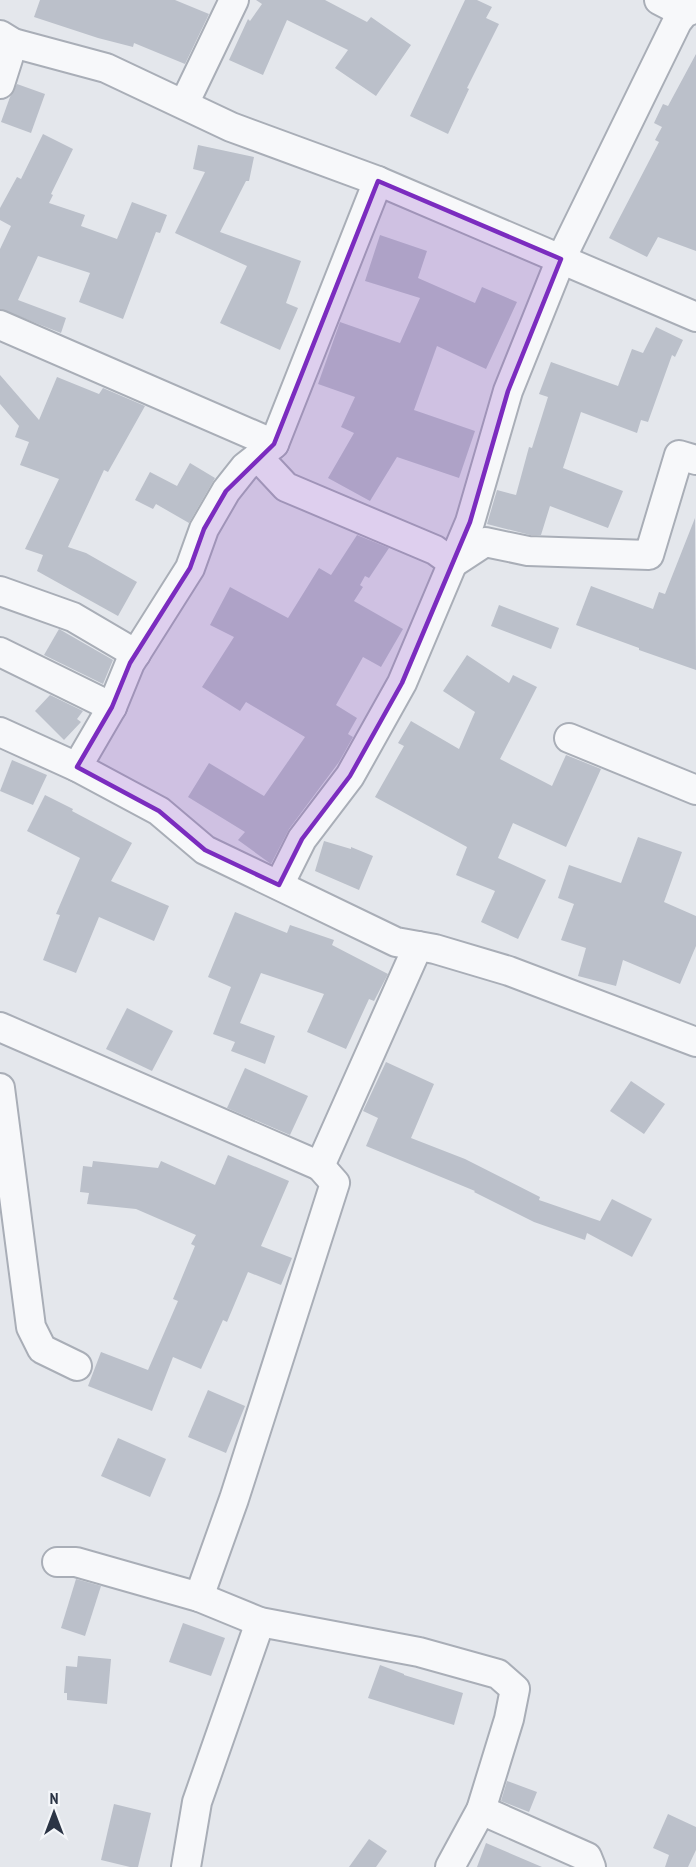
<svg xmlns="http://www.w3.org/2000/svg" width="696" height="1867" font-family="'PT Sans Narrow',sans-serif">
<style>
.building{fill:#bbc0ca}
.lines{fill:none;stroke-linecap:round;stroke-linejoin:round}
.minor-casing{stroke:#a9aeb7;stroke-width:32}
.minor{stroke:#f7f8fa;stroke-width:28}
.marked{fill:#7b2cbf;fill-opacity:0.2;stroke:#7b2cbf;stroke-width:4.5;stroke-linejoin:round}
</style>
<rect width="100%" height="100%" fill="#e4e7ec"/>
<g class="building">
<path d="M 40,0 L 175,0 L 209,14 L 185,64 L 134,43 L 133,47 L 98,38 L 34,17 Z"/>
<path d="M 256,0 L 325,0 L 367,22 L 371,17 L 411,45 L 376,96 L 335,68 L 348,50 L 287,20 L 263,75 L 229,60 L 248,19 L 250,21 L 262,4 Z"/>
<path d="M 465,0 L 477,0 L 492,7 L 486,18 L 499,24 L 467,88 L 469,89 L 448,134 L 410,116 Z"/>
<path d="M 696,54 L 696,251 L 658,237 L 647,257 L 609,238 L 659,142 L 655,140 L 662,127 L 654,123 L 663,104 L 668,106 Z"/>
<path d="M 17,84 L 45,94 L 31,133 L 1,122 L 10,97 Z"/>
<path d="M 43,134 L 73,149 L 51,194 L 53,195 L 49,203 L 85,215 L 81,226 L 117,239 L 132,202 L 167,215 L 160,233 L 156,232 L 123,319 L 79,302 L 90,273 L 38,256 L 18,300 L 66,318 L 61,333 L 0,309 L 0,249 L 11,226 L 0,220 L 0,208 L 17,177 L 21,179 Z"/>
<path d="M 198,145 L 254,157 L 249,181 L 246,181 L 220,232 L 301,261 L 286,303 L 298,308 L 280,350 L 220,323 L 247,266 L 175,233 L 205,172 L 193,169 Z"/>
<path d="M 380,235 L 427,251 L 418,278 L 475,303 L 482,287 L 517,302 L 486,369 L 437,346 L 414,410 L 475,431 L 459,478 L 397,457 L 370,501 L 328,478 L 354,433 L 341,427 L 355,397 L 318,384 L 340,322 L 400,343 L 420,298 L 365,281 Z"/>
<path d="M 656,327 L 683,340 L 675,357 L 672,355 L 648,422 L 641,420 L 637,433 L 581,412 L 563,468 L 623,491 L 608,528 L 550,506 L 541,535 L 530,535 L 487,524 L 497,490 L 516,495 L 529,447 L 532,448 L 548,397 L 539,394 L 551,362 L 618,386 L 632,349 L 643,353 Z"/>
<path d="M 0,375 L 39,420 L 57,377 L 99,394 L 103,388 L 145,406 L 108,472 L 104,470 L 68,547 L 86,553 L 137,582 L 118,616 L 37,571 L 43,555 L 25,549 L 59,479 L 20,465 L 29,442 L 15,437 L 19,426 L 0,404 Z"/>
<path d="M 190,463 L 215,478 L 189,523 L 156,504 L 153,509 L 135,500 L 150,472 L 177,486 Z"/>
<path d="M 695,518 L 696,670 L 639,650 L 639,648 L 576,625 L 591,586 L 653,609 L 659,592 L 665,594 Z"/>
<path d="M 357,535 L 389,548 L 369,578 L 365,576 L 360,585 L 363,587 L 354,601 L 403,629 L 381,667 L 363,657 L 336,705 L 357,718 L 348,734 L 353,737 L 339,762 L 289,829 L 271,864 L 238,840 L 245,832 L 188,797 L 209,763 L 264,796 L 305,737 L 246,702 L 240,711 L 202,687 L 234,637 L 210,625 L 230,587 L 288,618 L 319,568 L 331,575 Z"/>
<path d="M 499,605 L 559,628 L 551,649 L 491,626 Z"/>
<path d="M 59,629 L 113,660 L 103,684 L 44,655 Z"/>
<path d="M 467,655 L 509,683 L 513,675 L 537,687 L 500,759 L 552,786 L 566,755 L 601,769 L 566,847 L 513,823 L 498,858 L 546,880 L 518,939 L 481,922 L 495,891 L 456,875 L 467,847 L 375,797 L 404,746 L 398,743 L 411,721 L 459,749 L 475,712 L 443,691 Z"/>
<path d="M 50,695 L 83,711 L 77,719 L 81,722 L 64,740 L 35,711 Z"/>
<path d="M 12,760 L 47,775 L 33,805 L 0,791 Z"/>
<path d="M 45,795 L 73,809 L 72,811 L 132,843 L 111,881 L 169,906 L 154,941 L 99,917 L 76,973 L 43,960 L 60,915 L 56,914 L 80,858 L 27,831 Z"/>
<path d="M 638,837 L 682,852 L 664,902 L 696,916 L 696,946 L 680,984 L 623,960 L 616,986 L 578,976 L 586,948 L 561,940 L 574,904 L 558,898 L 569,865 L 621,883 Z"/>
<path d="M 324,841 L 351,849 L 351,847 L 373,856 L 359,890 L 315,871 Z"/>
<path d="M 235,912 L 287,933 L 290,925 L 334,940 L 332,945 L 388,974 L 374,1001 L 369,999 L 346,1049 L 307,1032 L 324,994 L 261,973 L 240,1023 L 275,1036 L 265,1064 L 231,1051 L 235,1042 L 213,1034 L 231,987 L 208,977 Z"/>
<path d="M 127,1008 L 173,1031 L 152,1071 L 106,1049 Z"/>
<path d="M 386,1062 L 434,1084 L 411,1138 L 465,1159 L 540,1197 L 539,1200 L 600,1221 L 612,1199 L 652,1219 L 632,1257 L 587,1233 L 585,1240 L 534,1222 L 474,1192 L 475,1191 L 366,1146 L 378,1118 L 363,1111 Z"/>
<path d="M 245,1068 L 308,1096 L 290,1135 L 227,1108 Z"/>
<path d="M 631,1081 L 665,1104 L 644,1134 L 610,1111 Z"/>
<path d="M 228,1155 L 289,1181 L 261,1246 L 292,1258 L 281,1285 L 248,1272 L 227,1322 L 223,1320 L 201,1369 L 173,1357 L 152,1411 L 88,1386 L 101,1352 L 148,1370 L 178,1301 L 173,1299 L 195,1246 L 191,1244 L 196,1235 L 136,1209 L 87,1204 L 89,1193 L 80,1192 L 83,1166 L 92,1167 L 93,1161 L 158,1168 L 161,1161 L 215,1185 Z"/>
<path d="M 208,1390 L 245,1406 L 226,1453 L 188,1437 Z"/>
<path d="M 118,1438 L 166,1459 L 150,1497 L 101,1476 Z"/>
<path d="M 76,1579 L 101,1586 L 85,1636 L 61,1628 Z"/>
<path d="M 183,1623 L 225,1638 L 211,1676 L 169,1662 Z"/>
<path d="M 78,1656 L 111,1659 L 107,1704 L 67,1700 L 67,1693 L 64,1693 L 66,1666 L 77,1667 Z"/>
<path d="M 380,1665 L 404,1674 L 404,1675 L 463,1693 L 454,1725 L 368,1698 Z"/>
<path d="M 507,1781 L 537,1792 L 529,1812 L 501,1801 Z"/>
<path d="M 114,1804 L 151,1813 L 138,1867 L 130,1867 L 101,1860 Z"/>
<path d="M 668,1814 L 696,1827 L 696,1850 L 688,1867 L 665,1867 L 669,1855 L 653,1848 Z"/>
<path d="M 369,1839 L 387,1851 L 376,1867 L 349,1867 Z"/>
<path d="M 486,1843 L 542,1867 L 477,1867 Z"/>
</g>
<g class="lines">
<g class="minor-casing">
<g id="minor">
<path d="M 659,0 L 684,13"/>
<path d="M 0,35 L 13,43 L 106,68 L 231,127 L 378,181 L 696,317"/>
<path d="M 0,84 L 13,43"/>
<path d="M 184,104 L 234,0"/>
<path d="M 0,325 L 274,444"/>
<path d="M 258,457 L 286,487 L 435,550 L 453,563 L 485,542 L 528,551 L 649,555 L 679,455 L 696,460"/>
<path d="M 0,591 L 73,617 L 136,654"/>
<path d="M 0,652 L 112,707"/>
<path d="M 0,732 L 77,767 L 159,811 L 205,850 L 396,942 L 435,949 L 509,971 L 696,1042"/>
<path d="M 569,738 L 696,790"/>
<path d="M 77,767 L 112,707 L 130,663 L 190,568 L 204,529 L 226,491 L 245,467 L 274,444 L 378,181"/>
<path d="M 279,885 L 302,839 L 350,776 L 402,683 L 470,522 L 508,391 L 561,259 L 677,22 L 684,13 L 696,8"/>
<path d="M 0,1027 L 320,1166 L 418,946"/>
<path d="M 0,1088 L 31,1327 L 42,1349 L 77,1366"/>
<path d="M 57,1562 L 76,1562 L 199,1597 L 260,1622 L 419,1652 L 498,1674 L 515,1689 L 509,1719 L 481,1810 L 450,1867"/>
<path d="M 199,1597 L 234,1499 L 335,1183 L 320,1166"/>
<path d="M 481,1810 L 587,1857 L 591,1867"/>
<path d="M 186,1867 L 197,1802 L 260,1622"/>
</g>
</g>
<use href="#minor" class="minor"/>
</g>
<path class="marked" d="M 378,181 L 561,259 L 508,391 L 470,522 L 402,683 L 350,776 L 302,839 L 279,885 L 205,850 L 159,811 L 77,767 L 112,707 L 130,663 L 190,568 L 204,529 L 226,491 L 274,444 Z"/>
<g transform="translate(54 1813)" stroke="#f4f6f9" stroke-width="4.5" paint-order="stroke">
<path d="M0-4.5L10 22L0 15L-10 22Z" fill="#2b3445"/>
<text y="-9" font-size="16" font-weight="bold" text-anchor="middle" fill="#2b3445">N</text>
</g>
</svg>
